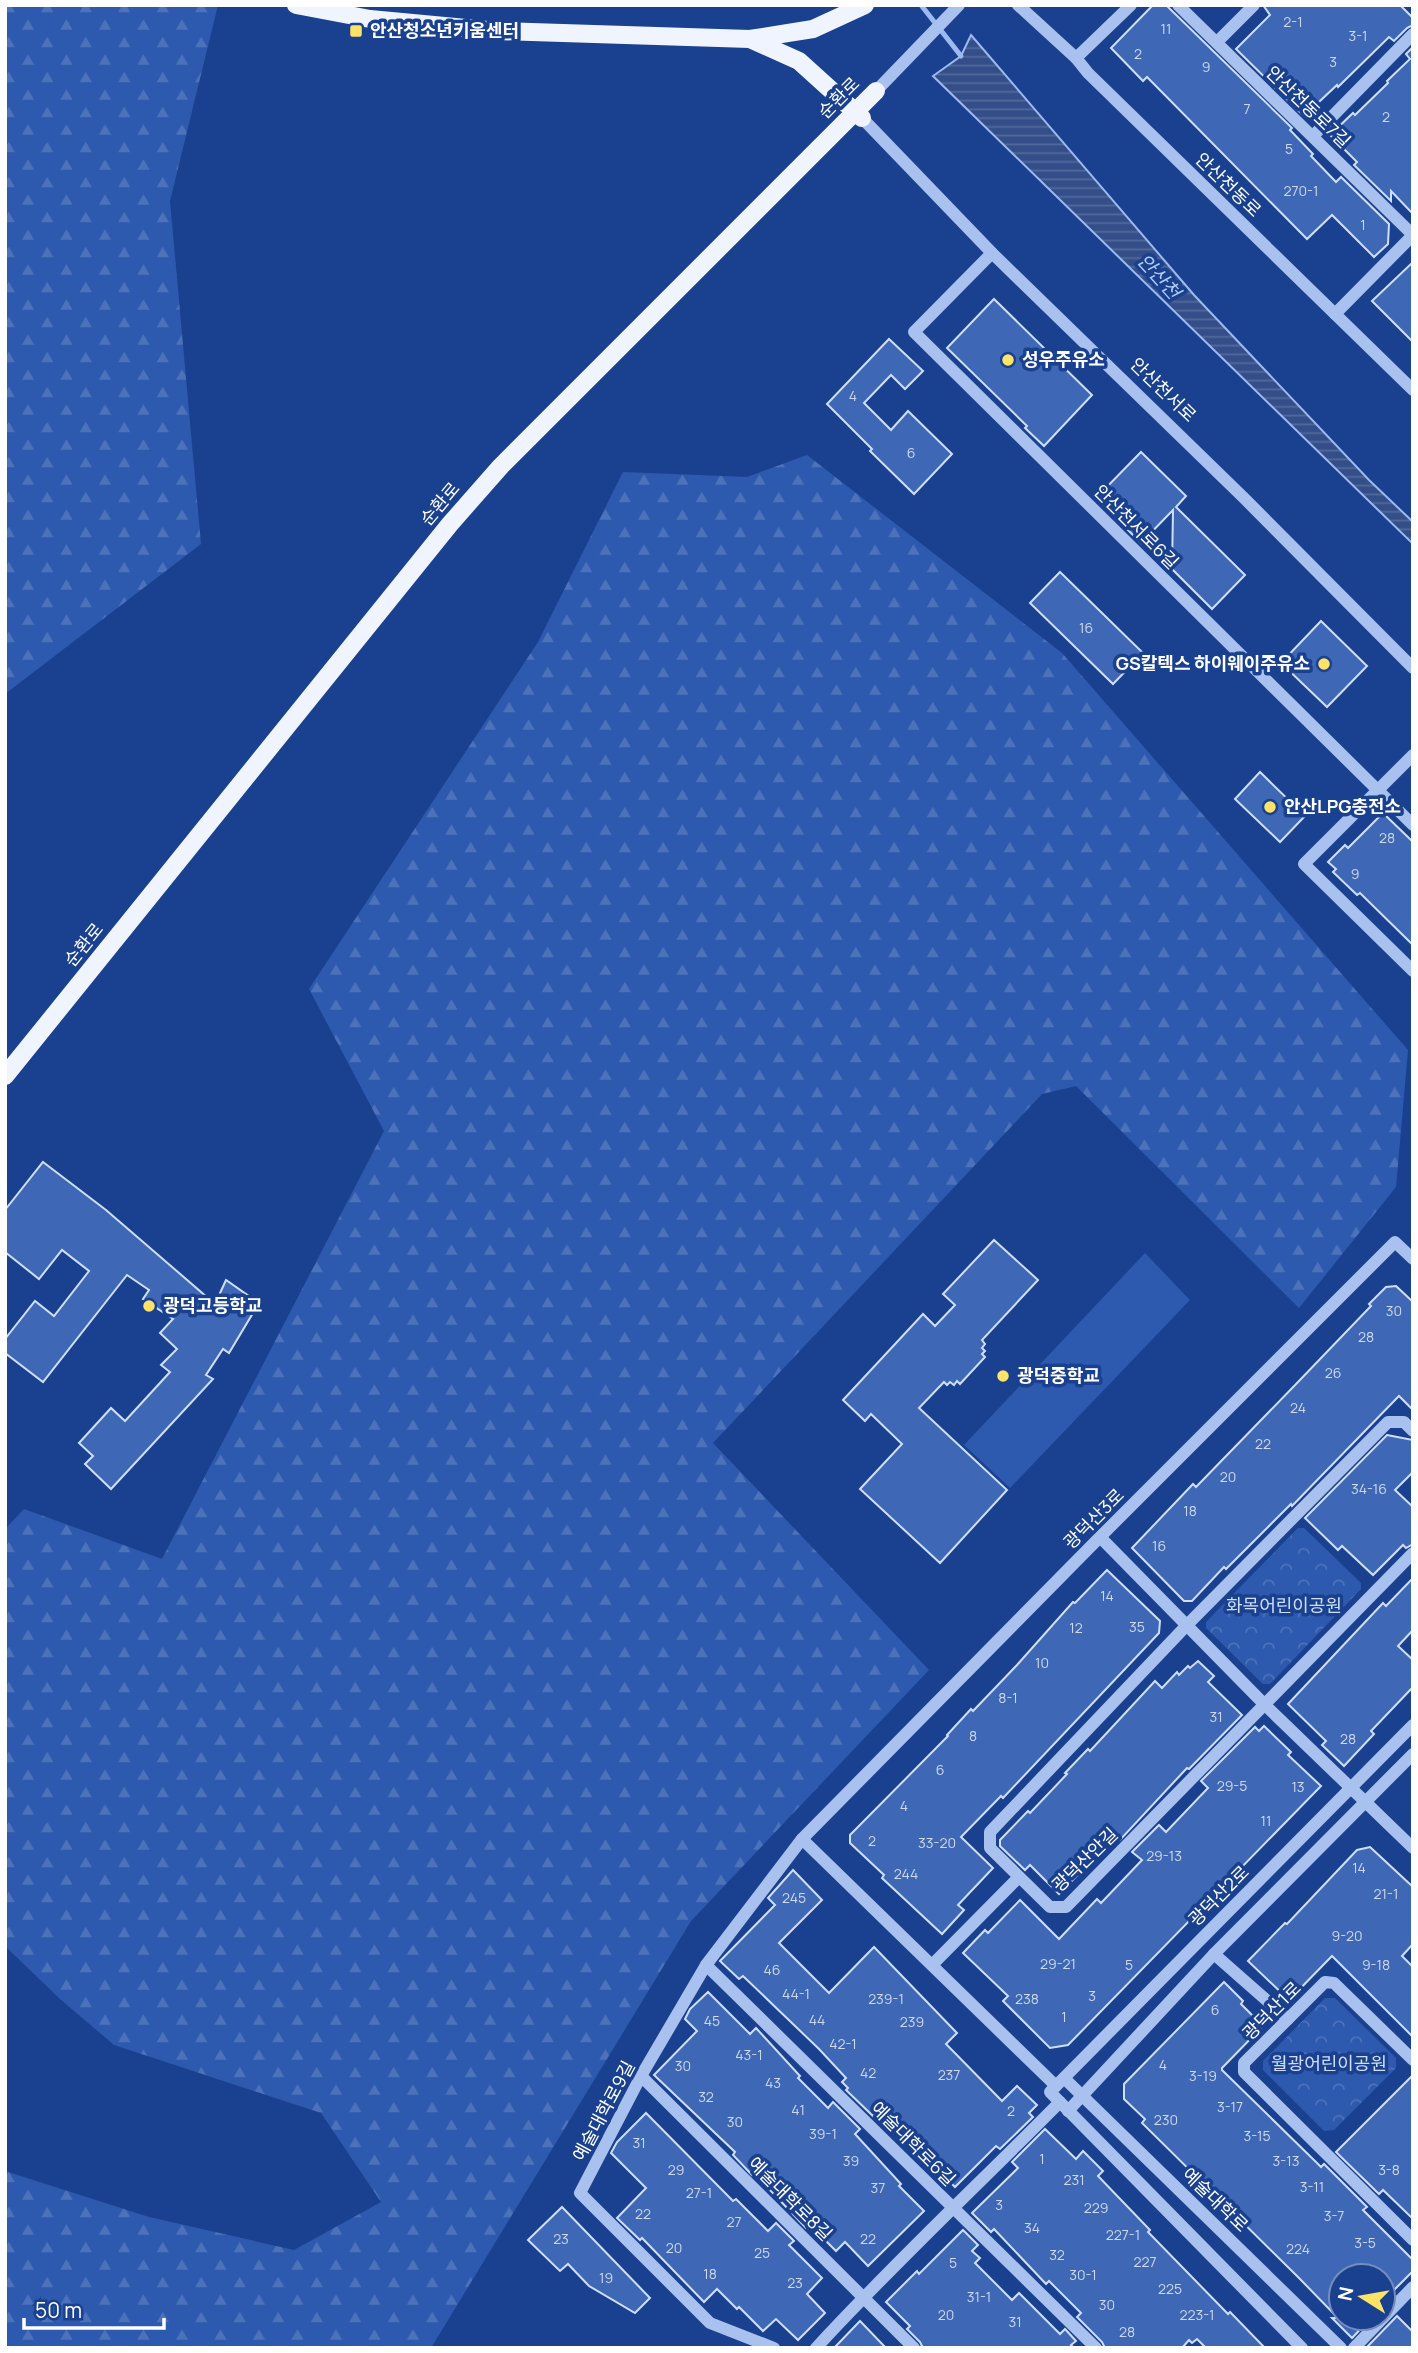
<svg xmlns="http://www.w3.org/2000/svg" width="1418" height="2353" font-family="Manrope,'Noto Sans KR',sans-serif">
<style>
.forest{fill:url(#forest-firs)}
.park{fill:url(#park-crowns)}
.pitch{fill:#2d59ae}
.water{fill:url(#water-rules);stroke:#9cbaf1;stroke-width:2}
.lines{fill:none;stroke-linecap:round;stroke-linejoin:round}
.stream{stroke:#9cbaf1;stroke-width:5}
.building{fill:#3e68b6;stroke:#cfdefa;stroke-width:2}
.minor{stroke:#a9c1ee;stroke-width:12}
.major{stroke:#f0f4ff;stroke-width:18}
.poi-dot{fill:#ffe366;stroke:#1a4190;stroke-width:2.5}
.labels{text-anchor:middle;stroke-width:7;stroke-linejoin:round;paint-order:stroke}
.number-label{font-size:14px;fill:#cfd9ed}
.poi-label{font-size:18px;font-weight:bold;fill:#fff;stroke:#1a4190;text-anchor:start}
.street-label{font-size:18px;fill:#fff;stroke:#1a4190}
.park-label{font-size:18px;fill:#cfdefa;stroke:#1a4190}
.water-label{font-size:19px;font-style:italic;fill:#b5ccf5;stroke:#1a4190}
</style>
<defs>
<pattern id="forest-firs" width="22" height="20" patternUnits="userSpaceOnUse" patternTransform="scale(1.75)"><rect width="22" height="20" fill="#2d59ae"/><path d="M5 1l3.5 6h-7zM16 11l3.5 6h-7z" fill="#4c72ba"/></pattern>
<pattern id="park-crowns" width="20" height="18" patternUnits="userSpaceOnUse" patternTransform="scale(1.75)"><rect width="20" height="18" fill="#2d59ae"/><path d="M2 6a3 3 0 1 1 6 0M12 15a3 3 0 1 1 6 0" fill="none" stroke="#4c72ba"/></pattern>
<pattern id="water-rules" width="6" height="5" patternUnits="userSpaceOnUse" patternTransform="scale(1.75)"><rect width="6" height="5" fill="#334e89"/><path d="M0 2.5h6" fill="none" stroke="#52699b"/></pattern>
</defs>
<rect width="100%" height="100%" fill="#1a4190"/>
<g class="forest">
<path d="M 5,5 L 218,5 L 170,201 L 201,544 L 5,694 Z"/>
<path d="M 807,455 L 1062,653 L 1408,1050 L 1396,1187 L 1299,1308 L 1076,1086 L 1042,1094 L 713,1443 L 929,1670 L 691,1921 L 431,2348 L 5,2348 L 5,2171 L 149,2217 L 294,2250 L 381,2202 L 321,2113 L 114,2045 L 60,1999 L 5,1946 L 5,1529 L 24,1509 L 162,1559 L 384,1131 L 309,989 L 538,642 L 623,472 L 747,477 Z"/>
</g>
<g class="park">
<path d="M 1298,1528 L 1304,1528 L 1361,1583 L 1361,1589 L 1270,1684 L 1263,1684 L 1206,1628 L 1206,1622 Z"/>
<path d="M 1325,1998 L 1335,1998 L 1396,2058 L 1396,2068 L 1334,2130 L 1324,2131 L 1263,2070 L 1263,2061 Z"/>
</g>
<path class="pitch" d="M 1145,1253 L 1190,1300 L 1010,1488 L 964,1445 Z"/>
<path class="water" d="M 971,35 L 1194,295 L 1369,480 L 1413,522 L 1413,544 L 933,76 L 961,56 Z"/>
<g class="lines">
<path class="stream" d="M 921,5 L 961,56"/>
</g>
<g class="building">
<path d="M 1153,5 L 1166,5 L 1292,128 L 1290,130 L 1313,154 L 1311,156 L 1336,182 L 1341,177 L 1389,224 L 1388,244 L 1374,257 L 1332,215 L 1307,239 L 1147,77 L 1143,81 L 1111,48 Z"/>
<path d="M 1263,5 L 1400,5 L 1413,18 L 1413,25 L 1407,28 L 1394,41 L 1389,37 L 1338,87 L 1337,85 L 1304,116 L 1236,49 L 1270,15 Z"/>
<path d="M 1413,47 L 1413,214 L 1391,191 L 1391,201 L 1354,165 L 1357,162 L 1330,135 L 1353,113 L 1355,115 L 1388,83 L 1387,81 L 1410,59 L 1406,54 Z"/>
<path d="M 1413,262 L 1413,342 L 1372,301 Z"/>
<path d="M 994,299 L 1092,395 L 1044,446 L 1025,428 L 1027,426 L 947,348 Z"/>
<path d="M 889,339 L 923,371 L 905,389 L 891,375 L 864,403 L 891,430 L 908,411 L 952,454 L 914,494 L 870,451 L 872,449 L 827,404 Z"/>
<path d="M 1141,452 L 1186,496 L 1176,507 L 1245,575 L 1212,609 L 1172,569 L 1173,510 L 1141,543 L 1096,498 Z"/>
<path d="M 1060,572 L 1143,653 L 1113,684 L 1030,603 Z"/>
<path d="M 1321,621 L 1367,666 L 1327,707 L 1281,663 Z"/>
<path d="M 1260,772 L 1305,816 L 1280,842 L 1235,799 Z"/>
<path d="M 1383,813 L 1413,842 L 1413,945 L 1360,893 L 1357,895 L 1333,872 L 1336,869 L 1328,862 L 1345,845 L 1348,848 Z"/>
<path d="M 43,1162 L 106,1210 L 215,1304 L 226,1280 L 259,1303 L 229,1353 L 223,1349 L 206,1375 L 213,1379 L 111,1489 L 85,1464 L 93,1456 L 79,1443 L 111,1408 L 125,1421 L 170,1372 L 161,1365 L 177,1349 L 160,1333 L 173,1319 L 143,1299 L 149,1290 L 127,1275 L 43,1382 L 5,1353 L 5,1339 L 35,1301 L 54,1316 L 89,1271 L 62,1250 L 39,1279 L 5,1252 L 5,1210 Z"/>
<path d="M 994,1240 L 1038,1280 L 982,1340 L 985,1344 L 982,1348 L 985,1351 L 982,1354 L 985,1357 L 960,1384 L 957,1381 L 954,1385 L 950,1382 L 947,1385 L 944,1382 L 919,1408 L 1007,1490 L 940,1563 L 860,1489 L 902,1444 L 871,1414 L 865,1421 L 843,1400 L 923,1314 L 935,1326 L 955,1305 L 943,1294 Z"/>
<path d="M 1396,1286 L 1413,1302 L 1413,1410 L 1399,1396 L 1397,1398 L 1292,1506 L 1291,1504 L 1226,1569 L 1224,1567 L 1192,1601 L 1184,1601 L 1132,1548 L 1193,1484 L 1196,1487 L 1298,1382 L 1371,1306 L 1369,1304 L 1386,1287 Z"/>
<path d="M 1387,1435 L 1413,1440 L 1413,1472 L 1395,1490 L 1413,1507 L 1413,1544 L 1406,1548 L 1403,1545 L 1373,1575 L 1342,1546 L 1338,1550 L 1305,1518 Z"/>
<path d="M 1107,1570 L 1160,1621 L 1159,1633 L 1003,1798 L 1001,1796 L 961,1837 L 993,1868 L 958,1905 L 964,1910 L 942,1934 L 882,1878 L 884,1875 L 850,1843 L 850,1835 L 948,1736 L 947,1735 L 971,1709 L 973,1711 L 1017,1665 L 1073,1602 L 1075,1603 Z"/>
<path d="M 1413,1578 L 1413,1630 L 1398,1646 L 1413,1660 L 1413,1687 L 1371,1731 L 1374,1734 L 1344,1766 L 1322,1745 L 1326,1741 L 1288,1704 L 1383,1603 L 1386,1606 Z"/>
<path d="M 1198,1661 L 1214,1676 L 1208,1682 L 1242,1715 L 1189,1769 L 1187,1768 L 1120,1840 L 1118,1837 L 1094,1861 L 1092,1860 L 1059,1894 L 1030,1865 L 1025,1870 L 1000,1846 L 1000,1840 L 1028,1811 L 1030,1813 L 1067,1774 L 1065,1773 L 1088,1749 L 1090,1751 L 1155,1681 L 1162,1688 L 1177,1672 L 1179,1675 L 1188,1666 L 1190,1668 Z"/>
<path d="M 1264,1726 L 1291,1752 L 1288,1755 L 1321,1786 L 1068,2045 L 1050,2048 L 1003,2001 L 1008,1996 L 963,1953 L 985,1930 L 988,1933 L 1020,1900 L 1059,1939 L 1097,1899 L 1101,1903 L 1142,1860 L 1132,1852 L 1159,1825 L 1166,1832 L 1208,1788 L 1201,1781 L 1255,1727 L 1259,1731 Z"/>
<path d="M 1370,1847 L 1413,1887 L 1413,1944 L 1402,1956 L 1413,1967 L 1413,2037 L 1332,1956 L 1289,2000 L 1248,1961 L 1285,1923 L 1287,1924 L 1357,1850 Z"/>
<path d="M 793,1870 L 822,1900 L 779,1943 L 829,1993 L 874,1947 L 957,2033 L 946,2044 L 1002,2101 L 1017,2086 L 1037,2105 L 1029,2113 L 1033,2117 L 1000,2149 L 996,2146 L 955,2187 L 939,2171 L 943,2167 L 909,2133 L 906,2136 L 879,2110 L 873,2116 L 846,2090 L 848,2088 L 842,2082 L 846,2078 L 819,2049 L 743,1976 L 739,1979 L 720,1961 L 775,1905 L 768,1898 Z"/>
<path d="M 1224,1982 L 1243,2001 L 1241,2004 L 1263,2026 L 1222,2068 L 1222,2070 L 1317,2163 L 1321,2167 L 1324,2164 L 1367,2207 L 1363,2210 L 1413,2260 L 1413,2271 L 1383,2301 L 1383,2276 L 1341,2276 L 1341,2318 L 1371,2318 L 1352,2338 L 1332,2318 L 1338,2318 L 1298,2277 L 1142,2123 L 1145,2119 L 1124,2099 L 1124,2084 Z"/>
<path d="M 708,1992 L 750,2034 L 756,2028 L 800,2076 L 798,2078 L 828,2108 L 833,2102 L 860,2129 L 855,2134 L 901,2184 L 899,2186 L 924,2211 L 868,2266 L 845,2242 L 836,2251 L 810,2225 L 806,2228 L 754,2173 L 752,2175 L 733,2155 L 735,2152 L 654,2075 L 697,2031 L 685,2019 L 690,2009 Z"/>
<path d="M 1413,2075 L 1413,2219 L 1383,2190 L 1379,2194 L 1336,2152 Z"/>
<path d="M 646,2113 L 733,2201 L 736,2199 L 768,2231 L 776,2223 L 794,2241 L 789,2245 L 822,2278 L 807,2294 L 825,2313 L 798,2340 L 776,2319 L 763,2331 L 739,2307 L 737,2309 L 717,2289 L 704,2302 L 642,2238 L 640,2240 L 617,2218 L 646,2188 L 611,2153 L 617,2142 Z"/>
<path d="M 1045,2129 L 1076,2159 L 1083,2151 L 1103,2171 L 1098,2176 L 1150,2230 L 1148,2232 L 1228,2314 L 1230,2312 L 1265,2348 L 1206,2348 L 1197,2339 L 1192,2343 L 1189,2340 L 1182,2348 L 1105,2348 L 1102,2342 L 1077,2317 L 1081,2313 L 1049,2281 L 1046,2284 L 994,2229 L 991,2232 L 972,2213 L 1018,2168 L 1012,2162 Z"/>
<path d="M 562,2207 L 650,2298 L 635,2313 L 589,2286 L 568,2264 L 560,2271 L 528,2240 Z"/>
<path d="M 963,2230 L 978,2245 L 972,2251 L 980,2258 L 975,2263 L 1012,2300 L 1019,2293 L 1060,2334 L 1065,2329 L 1076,2341 L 1071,2345 L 1074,2348 L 923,2348 L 920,2342 L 907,2329 L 910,2326 L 886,2302 L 917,2271 L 919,2274 Z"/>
<path d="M 1397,2316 L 1413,2332 L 1413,2348 L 1366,2348 Z"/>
<path d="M 860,2321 L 886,2348 L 834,2348 Z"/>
</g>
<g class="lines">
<g class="minor">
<path d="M 1018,5 L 1076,58 L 1088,73 L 1413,390"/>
<path d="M 1178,5 L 1413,235"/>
<path d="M 1217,42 L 1254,5"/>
<path d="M 1076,58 L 1131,5"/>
<path d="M 876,91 L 959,5"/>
<path d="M 863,119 L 992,253 L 1244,498 L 1413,668"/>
<path d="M 1313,136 L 1413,34"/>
<path d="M 992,253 L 914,332 L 1413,825"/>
<path d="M 1335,314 L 1413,235"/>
<path d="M 1413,755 L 1304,864 L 1413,971"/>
<path d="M 1413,1431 L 1404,1422 L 1388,1422 L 1187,1625 L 990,1832 L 990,1848 L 1050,1907 L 1066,1907 L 1413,1553"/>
<path d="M 1100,1537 L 1264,1704 L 1413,1848"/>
<path d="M 802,1839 L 1056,2086"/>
<path d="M 1214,1954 L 1288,2019"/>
<path d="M 706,1965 L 1096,2348"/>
<path d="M 932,1965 L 1019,1877"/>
<path d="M 1413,2060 L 1334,1983 L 1325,1982 L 1244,2063 L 1244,2072 L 1413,2240"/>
<path d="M 641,2076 L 914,2348"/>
<path d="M 1064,2078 L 1341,2348"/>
<path d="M 1068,2111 L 1214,1954 L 1413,1754"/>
<path d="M 1383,2318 L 1413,2287"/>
<path d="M 774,2348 L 710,2323 L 580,2193 L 641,2076 L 706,1965 L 802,1839 L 1100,1537 L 1395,1242 L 1413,1259"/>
<path d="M 816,2348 C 894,2263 979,2184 1060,2102"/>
<path d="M 1302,2348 L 1050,2092 L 1413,1725"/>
<path d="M 1354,2348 L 1383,2318"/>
</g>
<g class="major">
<path d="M 296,5 L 370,19 L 498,31 L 750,39 L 799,61 L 862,118"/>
<path d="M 750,39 L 813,29 L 865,5"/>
<path d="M 5,1076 L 450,524 L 501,466 L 876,91"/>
</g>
</g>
<g class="poi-dot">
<rect x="349" y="24" width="14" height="14" rx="3.5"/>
<circle cx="1008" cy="360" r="7"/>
<circle cx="1324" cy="664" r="7"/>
<circle cx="1270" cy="807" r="7"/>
<circle cx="149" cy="1306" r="7"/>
<circle cx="1003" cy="1376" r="7"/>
</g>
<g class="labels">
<g class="number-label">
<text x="1293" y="27">2-1</text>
<text x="1166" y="34">11</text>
<text x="1358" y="41">3-1</text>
<text x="1138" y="59">2</text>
<text x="1333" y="67">3</text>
<text x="1206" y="72">9</text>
<text x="1247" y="114">7</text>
<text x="1386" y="122">2</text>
<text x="1289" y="154">5</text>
<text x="1301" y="196">270-1</text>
<text x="1363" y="230">1</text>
<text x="853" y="401">4</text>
<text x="911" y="458">6</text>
<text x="1086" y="633">16</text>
<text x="1387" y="843">28</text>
<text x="1355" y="879">9</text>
<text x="1394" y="1316">30</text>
<text x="1366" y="1342">28</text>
<text x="1333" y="1378">26</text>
<text x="1298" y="1413">24</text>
<text x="1263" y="1449">22</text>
<text x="1228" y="1482">20</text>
<text x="1369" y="1494">34-16</text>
<text x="1190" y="1516">18</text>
<text x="1159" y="1551">16</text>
<text x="1107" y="1601">14</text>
<text x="1137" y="1632">35</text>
<text x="1076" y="1633">12</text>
<text x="1042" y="1668">10</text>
<text x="1008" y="1703">8-1</text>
<text x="1216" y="1722">31</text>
<text x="973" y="1741">8</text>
<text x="1348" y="1744">28</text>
<text x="940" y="1775">6</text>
<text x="1232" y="1791">29-5</text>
<text x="1298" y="1792">13</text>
<text x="904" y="1811">4</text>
<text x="1266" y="1826">11</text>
<text x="872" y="1846">2</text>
<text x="937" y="1848">33-20</text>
<text x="1164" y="1861">29-13</text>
<text x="1359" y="1873">14</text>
<text x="906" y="1879">244</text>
<text x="1386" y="1899">21-1</text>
<text x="794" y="1903">245</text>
<text x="1347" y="1941">9-20</text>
<text x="1058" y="1969">29-21</text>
<text x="1129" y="1970">5</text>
<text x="1376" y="1970">9-18</text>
<text x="772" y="1975">46</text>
<text x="796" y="1999">44-1</text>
<text x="1092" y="2001">3</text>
<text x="886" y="2004">239-1</text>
<text x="1027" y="2004">238</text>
<text x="1215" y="2015">6</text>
<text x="1064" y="2022">1</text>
<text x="817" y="2025">44</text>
<text x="712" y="2026">45</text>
<text x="912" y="2027">239</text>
<text x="843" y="2049">42-1</text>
<text x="749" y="2060">43-1</text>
<text x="1163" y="2070">4</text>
<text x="683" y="2071">30</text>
<text x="868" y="2078">42</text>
<text x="949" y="2080">237</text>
<text x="1203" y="2081">3-19</text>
<text x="773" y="2088">43</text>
<text x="706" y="2102">32</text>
<text x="1230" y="2112">3-17</text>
<text x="798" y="2115">41</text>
<text x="1011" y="2116">2</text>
<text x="1166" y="2125">230</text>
<text x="735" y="2127">30</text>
<text x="823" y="2139">39-1</text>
<text x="1257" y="2141">3-15</text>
<text x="639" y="2148">31</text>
<text x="1042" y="2164">1</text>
<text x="851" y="2166">39</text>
<text x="1286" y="2166">3-13</text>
<text x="676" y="2175">29</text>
<text x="1389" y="2175">3-8</text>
<text x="1074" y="2185">231</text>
<text x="1312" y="2192">3-11</text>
<text x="878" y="2193">37</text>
<text x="699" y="2198">27-1</text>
<text x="999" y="2210">3</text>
<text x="1096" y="2213">229</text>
<text x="643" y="2219">22</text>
<text x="1334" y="2221">3-7</text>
<text x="734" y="2227">27</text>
<text x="1032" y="2233">34</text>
<text x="1123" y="2240">227-1</text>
<text x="561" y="2244">23</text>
<text x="868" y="2244">22</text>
<text x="1365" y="2248">3-5</text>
<text x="674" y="2253">20</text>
<text x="1298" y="2254">224</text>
<text x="762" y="2258">25</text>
<text x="1057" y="2260">32</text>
<text x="1145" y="2267">227</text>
<text x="953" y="2268">5</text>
<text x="710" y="2279">18</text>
<text x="1083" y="2280">30-1</text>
<text x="606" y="2283">19</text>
<text x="795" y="2288">23</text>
<text x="1170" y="2294">225</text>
<text x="979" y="2302">31-1</text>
<text x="1107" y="2310">30</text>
<text x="946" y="2320">20</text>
<text x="1197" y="2320">223-1</text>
<text x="1015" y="2327">31</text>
<text x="1127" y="2337">28</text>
</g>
<g class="poi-label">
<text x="370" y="37">안산청소년키움센터</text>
<text x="1022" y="366">성우주유소</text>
<text x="1310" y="670" text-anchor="end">GS칼텍스 하이웨이주유소</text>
<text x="1284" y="813">안산LPG충전소</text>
<text x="163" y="1312">광덕고등학교</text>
<text x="1017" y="1382">광덕중학교</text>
</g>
<g class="street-label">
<text transform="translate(839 98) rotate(-45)" y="6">순환로</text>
<text transform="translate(1308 107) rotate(44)" y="6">안산천동로7길</text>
<text transform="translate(1228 185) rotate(44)" y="6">안산천동로</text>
<text transform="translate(1163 390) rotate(44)" y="6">안산천서로</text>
<text transform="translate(440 504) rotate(-50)" y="6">순환로</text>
<text transform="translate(1136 527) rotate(45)" y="6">안산천서로6길</text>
<text transform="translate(84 945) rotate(-51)" y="6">순환로</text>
<text transform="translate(1094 1519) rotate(-45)" y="6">광덕산3로</text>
<text transform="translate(1085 1860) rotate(-44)" y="6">광덕산안길</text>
<text transform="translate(1219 1896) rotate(-45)" y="6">광덕산2로</text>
<text transform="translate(1272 2011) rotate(-45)" y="6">광덕산1로</text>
<text transform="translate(604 2111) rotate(-62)" y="6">예술대학로9길</text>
<text transform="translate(913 2144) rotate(45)" y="6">예술대학로6길</text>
<text transform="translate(790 2199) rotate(45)" y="6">예술대학로8길</text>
<text transform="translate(1215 2200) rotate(44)" y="6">예술대학로</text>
</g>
<g class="park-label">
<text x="1284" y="1612">화목어린이공원</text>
<text x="1329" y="2070">월광어린이공원</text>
</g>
<g class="water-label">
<text transform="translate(1159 276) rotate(48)" y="7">안산천</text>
</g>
</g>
<rect width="1418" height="2353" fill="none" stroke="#ffffff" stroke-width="14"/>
<g transform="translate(1362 2297) rotate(281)"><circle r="33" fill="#1a4190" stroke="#768dbc" stroke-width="2"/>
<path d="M0-5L12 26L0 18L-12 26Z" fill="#ffe366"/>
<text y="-10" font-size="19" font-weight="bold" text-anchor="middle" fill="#ffffff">N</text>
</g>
<path d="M24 2318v10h140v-10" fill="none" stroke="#ffffff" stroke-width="3.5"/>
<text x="35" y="2318" font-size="21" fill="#ffffff" stroke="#1a4190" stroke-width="5" paint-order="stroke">50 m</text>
</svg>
